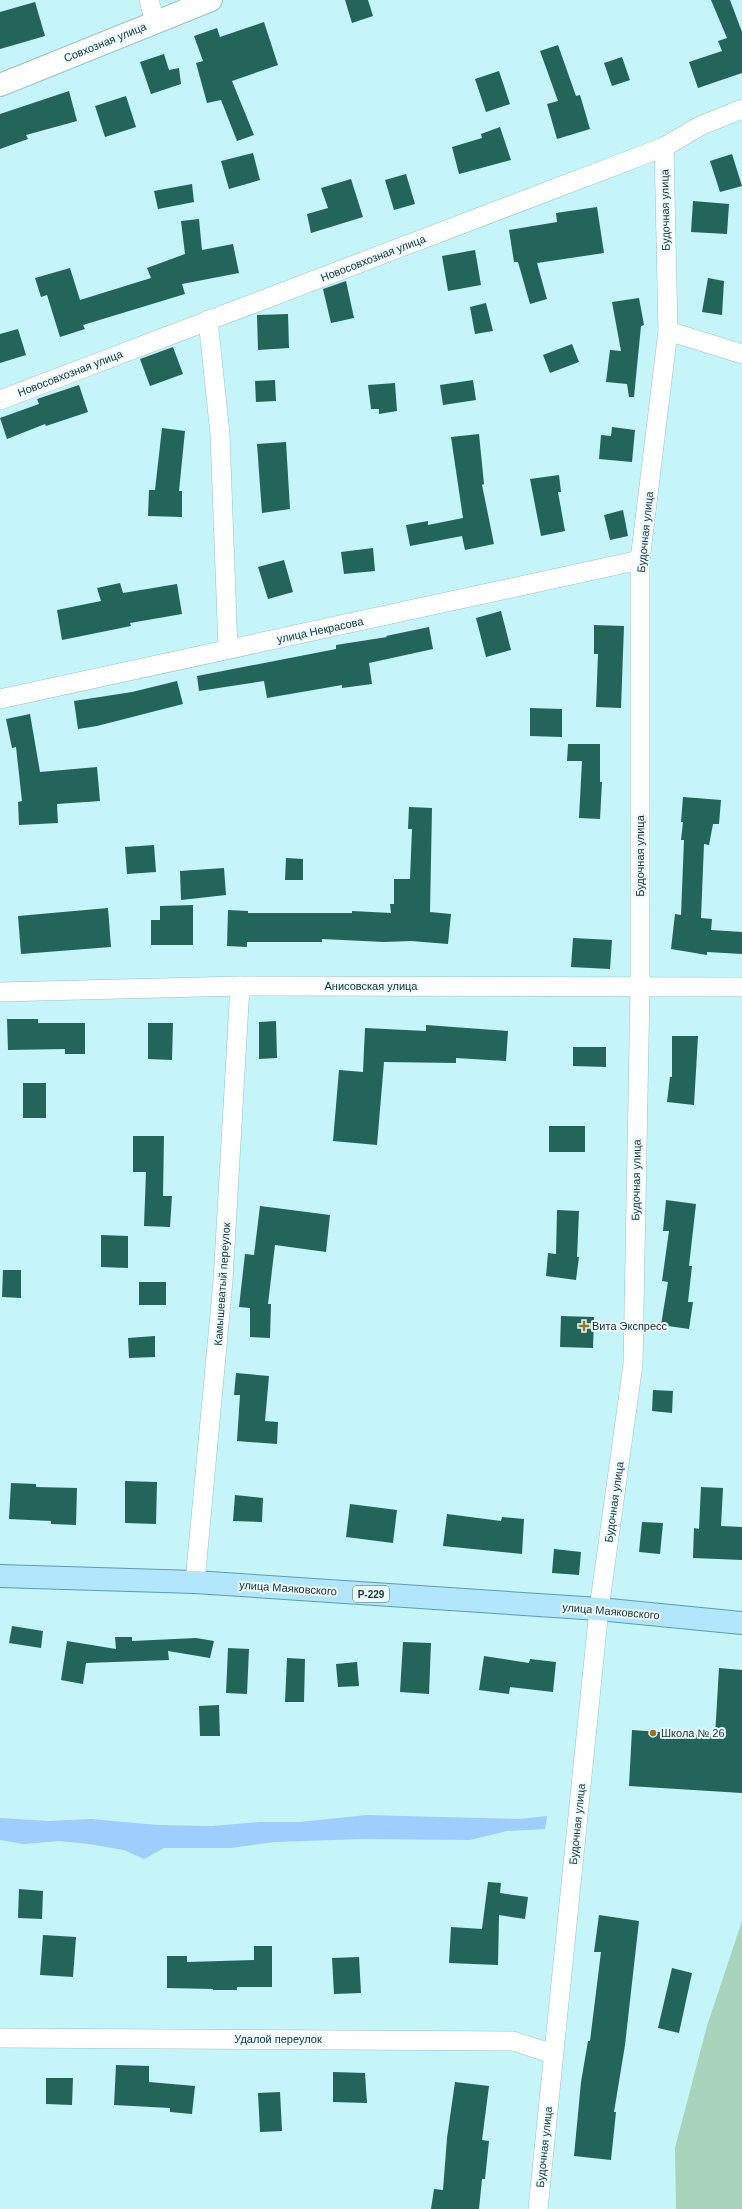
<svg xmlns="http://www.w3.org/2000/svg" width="742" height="2209" font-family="Helvetica,sans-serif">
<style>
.green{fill:#a8d4bb}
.water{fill:#9fcdfe}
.building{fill:#23645b}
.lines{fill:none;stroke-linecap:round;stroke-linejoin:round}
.minor-casing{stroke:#96c4c9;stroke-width:20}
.tertiary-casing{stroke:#96c4c9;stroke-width:24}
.primary-casing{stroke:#5c9bb3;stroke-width:24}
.minor{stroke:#fff;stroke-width:19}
.tertiary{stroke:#fff;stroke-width:22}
.primary{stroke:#b2e6fc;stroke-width:22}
.poi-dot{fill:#91771d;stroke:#e9fbfd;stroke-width:1.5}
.labels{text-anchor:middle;stroke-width:4;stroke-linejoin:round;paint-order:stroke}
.shield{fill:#e9fbfd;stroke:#5a6c6e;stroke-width:1}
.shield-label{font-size:10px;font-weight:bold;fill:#1c2e30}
.street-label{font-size:11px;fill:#1c2e30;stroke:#e9fbfd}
.poi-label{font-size:11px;fill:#1c2e30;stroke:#e9fbfd;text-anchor:start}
</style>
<rect width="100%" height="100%" fill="#c5f4f9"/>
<path class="green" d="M 742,1921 L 742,2209 L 676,2209 L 675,2148 L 707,2026 Z"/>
<path class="water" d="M 367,1815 L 519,1819 L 547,1816 L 545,1829 L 507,1831 L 470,1840 L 362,1839 L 275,1842 L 231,1848 L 164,1848 L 144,1859 L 124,1850 L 89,1844 L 59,1841 L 24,1844 L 0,1840 L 0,1818 L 48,1821 L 91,1819 L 158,1825 L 212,1826 L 259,1822 L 299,1822 Z"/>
<g class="building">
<path d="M 345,0 L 368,0 L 373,16 L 352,23 Z"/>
<path d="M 711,0 L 730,0 L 742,32 L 742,73 L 698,88 L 689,62 L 722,51 L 718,41 L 727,38 Z"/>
<path d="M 35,2 L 45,36 L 0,49 L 0,12 Z"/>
<path d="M 264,22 L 278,65 L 232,81 L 254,135 L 237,141 L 221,100 L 207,103 L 196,63 L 203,61 L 194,36 L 217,28 L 220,37 Z"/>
<path d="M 558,45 L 576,96 L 580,95 L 590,129 L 557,139 L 547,104 L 558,101 L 540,51 Z"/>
<path d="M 164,54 L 169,70 L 179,68 L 181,84 L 151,94 L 140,62 Z"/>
<path d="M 622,57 L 630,80 L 612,86 L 604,63 Z"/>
<path d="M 499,71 L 510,104 L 486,112 L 475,79 Z"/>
<path d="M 69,91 L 77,121 L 26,135 L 28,139 L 0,149 L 0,114 Z"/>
<path d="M 126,96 L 136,127 L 105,137 L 95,106 Z"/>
<path d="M 500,127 L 511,160 L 459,174 L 452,147 L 482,138 L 481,134 Z"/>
<path d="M 253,153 L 260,180 L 229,189 L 221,161 Z"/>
<path d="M 732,154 L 742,186 L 720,192 L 710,161 Z"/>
<path d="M 406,174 L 415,204 L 394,210 L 385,180 Z"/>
<path d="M 351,179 L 363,217 L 311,233 L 307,214 L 328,208 L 321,188 Z"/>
<path d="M 192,184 L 194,202 L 158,209 L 154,191 Z"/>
<path d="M 693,201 L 729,204 L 727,234 L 691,232 Z"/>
<path d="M 597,207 L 604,253 L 537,263 L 547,299 L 530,304 L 518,262 L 514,262 L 509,230 L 557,222 L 556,213 Z"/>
<path d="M 199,219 L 202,250 L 233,244 L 239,273 L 182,284 L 185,294 L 83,325 L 85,329 L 60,337 L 47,295 L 41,297 L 35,278 L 70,268 L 80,300 L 151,278 L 147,268 L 185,254 L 181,221 Z"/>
<path d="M 475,250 L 481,285 L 448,291 L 442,256 Z"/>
<path d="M 708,278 L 724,281 L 722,315 L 702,312 Z"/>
<path d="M 346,281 L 354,318 L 331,323 L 323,289 Z"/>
<path d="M 639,298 L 644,325 L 641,326 L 634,397 L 629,397 L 627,384 L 606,382 L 610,350 L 621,351 L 612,302 Z"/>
<path d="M 486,303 L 493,331 L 475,334 L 470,307 Z"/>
<path d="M 288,314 L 289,348 L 258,350 L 257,315 Z"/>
<path d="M 18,329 L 26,355 L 0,363 L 0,334 Z"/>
<path d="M 572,344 L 579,362 L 550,373 L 543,355 Z"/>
<path d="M 173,347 L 183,374 L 150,386 L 140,359 Z"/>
<path d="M 275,380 L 276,401 L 256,402 L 255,381 Z"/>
<path d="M 473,380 L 476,400 L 443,405 L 440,385 Z"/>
<path d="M 395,383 L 397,411 L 379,414 L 379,409 L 371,409 L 368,385 Z"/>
<path d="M 79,385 L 88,412 L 46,426 L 45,424 L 7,439 L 0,418 L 39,404 L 37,399 Z"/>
<path d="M 612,427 L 635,430 L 632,462 L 599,459 L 601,435 L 611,436 Z"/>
<path d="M 162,428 L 185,431 L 179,491 L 182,491 L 182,517 L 148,516 L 149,490 L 155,490 Z"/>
<path d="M 479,434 L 484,484 L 482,485 L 494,544 L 465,550 L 462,536 L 410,546 L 406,525 L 428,521 L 428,525 L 463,518 L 451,437 Z"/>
<path d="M 286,442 L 290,509 L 262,513 L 257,444 Z"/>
<path d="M 559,475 L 561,492 L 558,492 L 565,531 L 541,536 L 530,479 Z"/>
<path d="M 623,510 L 628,536 L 610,540 L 604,515 Z"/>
<path d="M 373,548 L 375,571 L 344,574 L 341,552 Z"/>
<path d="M 284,560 L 293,592 L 268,599 L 258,567 Z"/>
<path d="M 120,583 L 123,593 L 177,584 L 182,614 L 130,623 L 131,626 L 62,640 L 57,610 L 101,601 L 97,588 Z"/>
<path d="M 501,611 L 511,650 L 486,657 L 476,618 Z"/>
<path d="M 594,625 L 624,626 L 621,708 L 596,707 L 598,654 L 594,654 Z"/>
<path d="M 429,627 L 433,649 L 369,663 L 372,684 L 342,688 L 342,685 L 267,698 L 264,681 L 199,691 L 197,676 L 336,649 L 336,645 L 387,637 L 386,636 Z"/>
<path d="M 177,681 L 183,704 L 97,726 L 78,729 L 74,701 L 132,692 Z"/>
<path d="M 530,708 L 562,709 L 562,737 L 530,736 Z"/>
<path d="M 30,714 L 40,772 L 97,767 L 100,801 L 57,804 L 58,823 L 19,825 L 18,802 L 22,801 L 16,747 L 12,748 L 6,719 Z"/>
<path d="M 568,744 L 600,744 L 600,782 L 602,782 L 600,819 L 579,818 L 582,761 L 567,761 Z"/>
<path d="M 683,797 L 721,800 L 719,824 L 713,824 L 709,845 L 704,844 L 701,918 L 712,919 L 711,930 L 742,932 L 742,954 L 707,952 L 707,955 L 671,949 L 675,914 L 681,915 L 684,840 L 681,840 L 683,822 L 681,822 Z"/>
<path d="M 409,807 L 432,808 L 430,912 L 451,914 L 448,944 L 411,941 L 384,942 L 322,939 L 322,942 L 247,942 L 247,947 L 227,946 L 228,910 L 248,911 L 248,913 L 352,913 L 352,911 L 391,913 L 390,904 L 394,904 L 394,879 L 410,879 L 412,829 L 408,829 Z"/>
<path d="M 154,845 L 156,872 L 127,874 L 125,847 Z"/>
<path d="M 286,858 L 303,859 L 303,880 L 285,880 Z"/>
<path d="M 224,868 L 226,895 L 181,900 L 180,871 Z"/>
<path d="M 193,905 L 193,945 L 151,945 L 151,920 L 160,920 L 160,906 Z"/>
<path d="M 108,908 L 111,947 L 21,954 L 18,916 Z"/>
<path d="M 573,938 L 612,940 L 610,969 L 571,967 Z"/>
<path d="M 7,1019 L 38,1019 L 38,1023 L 85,1023 L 85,1054 L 65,1054 L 65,1049 L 8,1050 Z"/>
<path d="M 276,1021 L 277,1058 L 259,1059 L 259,1022 Z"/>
<path d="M 148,1023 L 173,1023 L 172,1060 L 148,1059 Z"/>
<path d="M 426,1025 L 508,1031 L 506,1061 L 456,1058 L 456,1063 L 384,1062 L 377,1145 L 333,1141 L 339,1070 L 363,1072 L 365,1028 L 426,1031 Z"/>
<path d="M 672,1036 L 698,1036 L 694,1105 L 667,1102 L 670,1077 L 672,1077 Z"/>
<path d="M 573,1047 L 606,1047 L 606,1067 L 573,1066 Z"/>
<rect x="23" y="1083" width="23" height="35"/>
<rect x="549" y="1126" width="36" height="26"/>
<path d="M 133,1136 L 164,1136 L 163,1196 L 172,1196 L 170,1227 L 144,1226 L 146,1172 L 133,1172 Z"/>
<path d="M 666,1200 L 696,1204 L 689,1266 L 692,1266 L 688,1302 L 693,1302 L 689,1329 L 661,1325 L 668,1282 L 662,1281 L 669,1231 L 663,1231 Z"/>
<path d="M 260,1206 L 330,1215 L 326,1252 L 275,1245 L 268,1304 L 271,1304 L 270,1338 L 250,1337 L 250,1308 L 239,1307 L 245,1254 L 254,1255 Z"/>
<path d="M 557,1210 L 579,1211 L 577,1257 L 579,1257 L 576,1280 L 546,1276 L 548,1253 L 556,1254 Z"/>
<path d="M 101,1235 L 128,1236 L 128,1268 L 101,1267 Z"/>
<path d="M 3,1270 L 21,1270 L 21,1298 L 2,1297 Z"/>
<rect x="139" y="1282" width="27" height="23"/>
<path d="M 561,1316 L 594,1317 L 593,1348 L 560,1347 Z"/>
<path d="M 155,1336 L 155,1357 L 129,1358 L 128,1338 Z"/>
<path d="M 236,1373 L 269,1376 L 265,1421 L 278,1422 L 277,1444 L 237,1441 L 240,1395 L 234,1395 Z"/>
<path d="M 653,1390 L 673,1391 L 672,1413 L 652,1411 Z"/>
<path d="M 125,1481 L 157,1482 L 156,1524 L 125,1523 Z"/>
<path d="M 11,1483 L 36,1484 L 36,1487 L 77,1488 L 76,1525 L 51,1524 L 51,1521 L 9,1519 Z"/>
<path d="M 701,1487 L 723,1488 L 721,1526 L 742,1527 L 742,1560 L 693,1558 L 694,1528 L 699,1529 Z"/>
<path d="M 235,1495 L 263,1498 L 262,1522 L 233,1521 Z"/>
<path d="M 350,1504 L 397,1510 L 393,1543 L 346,1537 Z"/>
<path d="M 447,1514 L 501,1521 L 502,1517 L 524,1519 L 522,1554 L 443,1546 Z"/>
<path d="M 642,1522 L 663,1523 L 660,1554 L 639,1552 Z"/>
<path d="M 554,1549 L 581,1552 L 579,1575 L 552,1573 Z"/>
<path d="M 12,1626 L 43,1631 L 41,1648 L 9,1643 Z"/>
<path d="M 115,1637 L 132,1637 L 132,1641 L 196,1638 L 214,1641 L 210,1658 L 168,1651 L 169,1660 L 86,1663 L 83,1684 L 61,1680 L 67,1641 L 116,1649 Z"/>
<path d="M 403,1642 L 431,1643 L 429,1694 L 400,1692 Z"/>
<path d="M 228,1648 L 249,1649 L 247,1694 L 226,1693 Z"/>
<path d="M 484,1656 L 529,1663 L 530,1659 L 556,1662 L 553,1692 L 510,1687 L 509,1694 L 479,1690 Z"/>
<path d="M 287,1658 L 305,1659 L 304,1702 L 285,1702 Z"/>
<path d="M 357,1662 L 359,1686 L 338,1687 L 336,1664 Z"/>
<path d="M 719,1668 L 742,1670 L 742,1793 L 629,1786 L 632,1730 L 715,1736 Z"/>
<path d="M 219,1705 L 220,1736 L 200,1736 L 199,1706 Z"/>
<path d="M 488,1882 L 501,1883 L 500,1893 L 528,1897 L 525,1919 L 499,1915 L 498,1965 L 449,1963 L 451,1927 L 482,1929 Z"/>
<path d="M 19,1889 L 43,1891 L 42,1919 L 18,1918 Z"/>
<path d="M 599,1915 L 639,1921 L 625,2045 L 614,2112 L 616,2112 L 611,2160 L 574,2156 L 581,2082 L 588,2041 L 590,2041 L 601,1952 L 594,1952 Z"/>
<path d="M 43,1935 L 76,1937 L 73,1977 L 40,1975 Z"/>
<path d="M 254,1946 L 272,1946 L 272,1987 L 237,1987 L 237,1990 L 213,1990 L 213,1989 L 167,1988 L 167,1956 L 187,1956 L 187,1962 L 254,1960 Z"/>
<path d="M 359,1957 L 361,1993 L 334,1994 L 332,1958 Z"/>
<path d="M 672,1968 L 692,1973 L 679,2033 L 658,2028 Z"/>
<path d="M 116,2065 L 149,2066 L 149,2082 L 195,2086 L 192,2114 L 170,2112 L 170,2108 L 114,2105 Z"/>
<path d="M 333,2072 L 365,2073 L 367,2103 L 333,2102 Z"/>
<path d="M 46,2078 L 73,2078 L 72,2105 L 46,2104 Z"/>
<path d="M 455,2082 L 489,2086 L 482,2140 L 489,2141 L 485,2179 L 482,2179 L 479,2209 L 431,2209 L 434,2189 L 443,2190 L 447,2138 Z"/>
<path d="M 280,2092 L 282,2131 L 260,2132 L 258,2093 Z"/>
</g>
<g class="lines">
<g class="minor-casing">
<g id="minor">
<path d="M 149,0 L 155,22"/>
<path d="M 208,320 L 220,434 L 228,649"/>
<path d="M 668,331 L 742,354"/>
<path d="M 0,400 L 664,147 L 700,126 L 742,109"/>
<path d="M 0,699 L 640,560"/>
<path d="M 0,992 L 240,986 L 742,987"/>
<path d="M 195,1582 L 223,1281 L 240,986"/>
<path d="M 0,2038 L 513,2041 L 553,2054"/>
<path d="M 538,2209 L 599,1609 L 633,1364 L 640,988 L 640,560 L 668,331 L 664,147"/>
</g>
</g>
<g class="tertiary-casing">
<path id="tertiary" d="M 0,85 L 211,0"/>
</g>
<g class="primary-casing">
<path id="primary" d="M 0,1576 L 195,1582 L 599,1609 L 742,1623"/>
</g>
<use href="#minor" class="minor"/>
<use href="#tertiary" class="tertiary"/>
<use href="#primary" class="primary"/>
</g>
<g class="poi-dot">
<path d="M582 1320h4v4h4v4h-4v4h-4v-4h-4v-4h4z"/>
<circle cx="653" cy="1733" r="4"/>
</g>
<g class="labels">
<rect class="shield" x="353" y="1586" width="36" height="16" rx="3"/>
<g class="shield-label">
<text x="371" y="1598">Р-229</text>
</g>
<g class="street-label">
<text transform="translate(105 42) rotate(-22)" y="4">Совхозная улица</text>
<text transform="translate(665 210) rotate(-91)" y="4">Будочная улица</text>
<text transform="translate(373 258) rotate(-21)" y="4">Новосовхозная улица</text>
<text transform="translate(70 373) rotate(-21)" y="4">Новосовхозная улица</text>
<text transform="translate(645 532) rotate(-84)" y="4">Будочная улица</text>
<text transform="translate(320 630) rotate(-12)" y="4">улица Некрасова</text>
<text transform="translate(640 856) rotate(-90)" y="4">Будочная улица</text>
<text x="371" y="990">Анисовская улица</text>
<text transform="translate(636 1180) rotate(-89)" y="4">Будочная улица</text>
<text transform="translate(222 1284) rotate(-86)" y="4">Камышеватый переулок</text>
<text transform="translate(614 1502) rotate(-82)" y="4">Будочная улица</text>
<text transform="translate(288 1588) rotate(4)" y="4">улица Маяковского</text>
<text transform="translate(611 1611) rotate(5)" y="4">улица Маяковского</text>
<text transform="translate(577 1824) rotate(-84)" y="4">Будочная улица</text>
<text x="278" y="2043">Удалой переулок</text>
<text transform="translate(544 2147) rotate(-84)" y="4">Будочная улица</text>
</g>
<g class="poi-label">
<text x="592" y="1330">Вита Экспресс</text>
<text x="661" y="1737">Школа № 26</text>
</g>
</g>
</svg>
